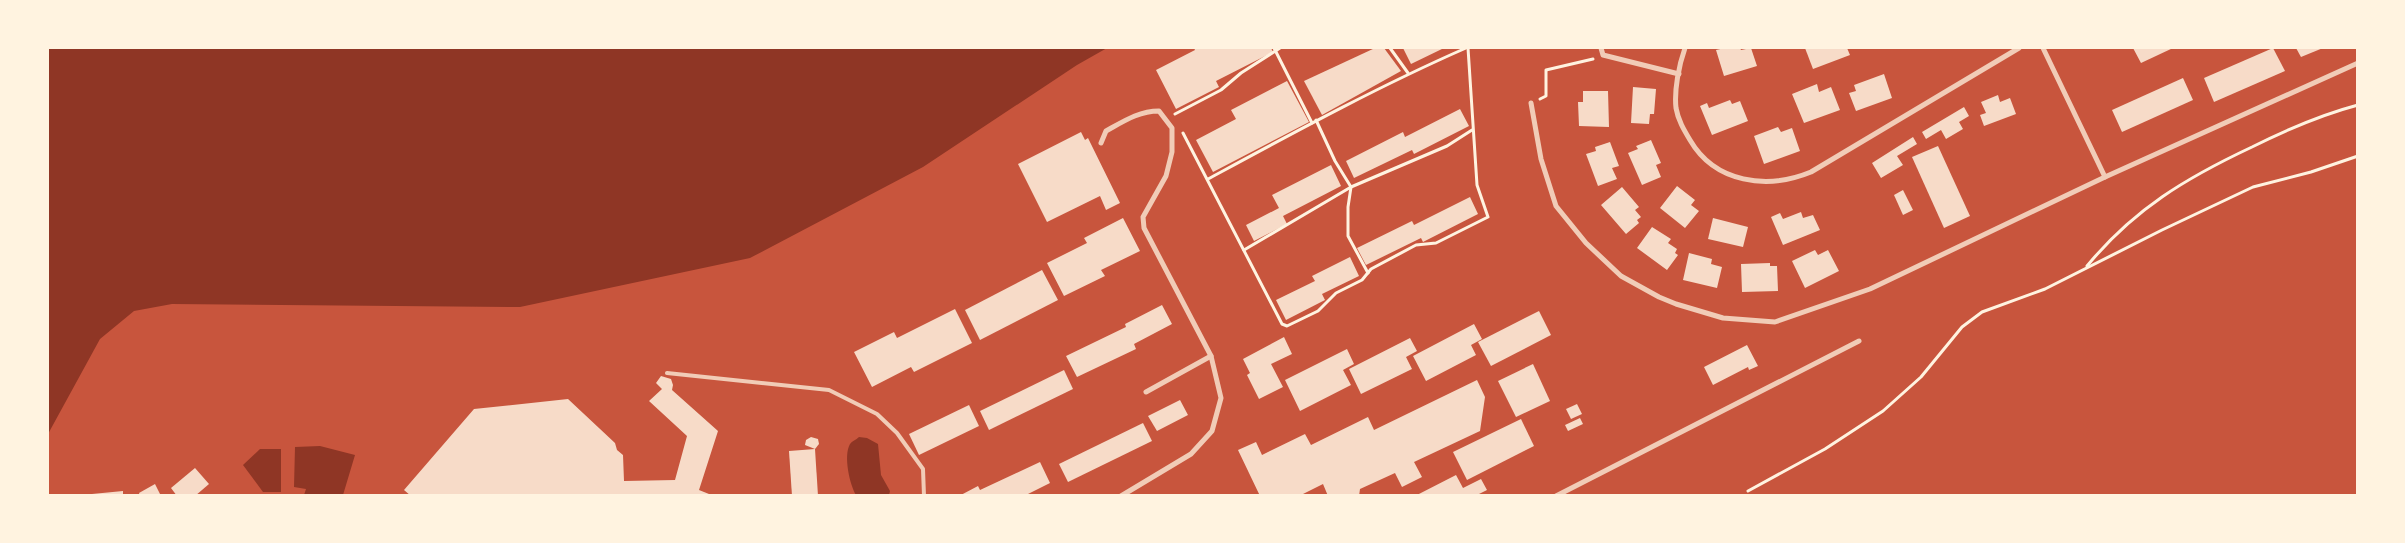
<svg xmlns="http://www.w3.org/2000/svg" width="2405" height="543" font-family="'DM Sans',sans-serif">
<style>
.water{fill:#8f3625}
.building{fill:#f7dbc8}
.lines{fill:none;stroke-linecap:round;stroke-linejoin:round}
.path{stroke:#fff3e0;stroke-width:3}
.service{stroke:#f1ccb7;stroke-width:4}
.minor{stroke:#f1ccb7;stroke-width:5}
</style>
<rect width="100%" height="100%" fill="#c8553d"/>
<g class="water">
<path d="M 48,48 L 1107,48 L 1077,65 L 923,167 L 750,258 L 520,307 L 172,304 L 134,311 L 100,339 L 48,434 Z"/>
<path d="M 859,437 L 867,438 L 878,444 L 881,475 L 890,491 L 889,495 L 856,495 C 850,485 843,456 850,444 C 852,441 856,440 859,437 Z"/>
<path d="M 320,446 L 355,455 L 343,495 L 304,495 L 306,489 L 294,487 L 295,447 Z"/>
<path d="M 260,449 L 281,449 L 281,492 L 263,492 L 243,465 Z"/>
</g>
<g class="building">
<path d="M 1194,48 L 1271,48 L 1273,52 L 1216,81 L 1219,87 L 1176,109 L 1156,70 L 1195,50 Z"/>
<path d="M 1375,48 L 1384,48 L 1401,71 L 1322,115 L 1304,81 Z"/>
<path d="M 1403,48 L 1444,48 L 1411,64 Z"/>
<path d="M 1725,48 L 1740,48 L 1741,50 L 1751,48 L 1757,66 L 1724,76 L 1716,50 Z"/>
<path d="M 1805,48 L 1847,48 L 1850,55 L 1813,69 Z"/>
<path d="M 2133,48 L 2173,48 L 2141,63 Z"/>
<path d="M 2273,48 L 2285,71 L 2214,102 L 2204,78 Z"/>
<path d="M 2296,48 L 2323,48 L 2301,57 Z"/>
<path d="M 1884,74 L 1892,98 L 1856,111 L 1849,93 L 1856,91 L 1854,85 Z"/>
<path d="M 2183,78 L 2193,100 L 2122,132 L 2112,110 Z"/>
<path d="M 1287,81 L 1309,122 L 1213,172 L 1196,140 L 1236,119 L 1231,110 Z"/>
<path d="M 1817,84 L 1819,92 L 1831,87 L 1840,110 L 1804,123 L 1792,94 Z"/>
<path d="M 1633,87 L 1656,89 L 1654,114 L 1650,114 L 1649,124 L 1631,123 Z"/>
<path d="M 1583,91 L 1608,91 L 1609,127 L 1579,126 L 1578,102 L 1583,102 Z"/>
<path d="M 1998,95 L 2000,102 L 2010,98 L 2016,114 L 1984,126 L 1980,115 L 1986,113 L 1981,102 Z"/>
<path d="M 1730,100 L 1732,104 L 1740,101 L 1748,121 L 1712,135 L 1700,106 L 1707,103 L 1709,108 Z"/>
<path d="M 1964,107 L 1969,116 L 1959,122 L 1963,129 L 1946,139 L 1941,130 L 1926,139 L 1922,132 Z"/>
<path d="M 1460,109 L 1469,126 L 1414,154 L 1412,150 L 1354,178 L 1346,161 L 1403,132 L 1405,137 Z"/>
<path d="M 1778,127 L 1781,132 L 1792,128 L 1800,151 L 1764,164 L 1754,136 Z"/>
<path d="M 1081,132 L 1085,140 L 1088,138 L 1120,203 L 1106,210 L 1100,196 L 1047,222 L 1018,164 Z"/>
<path d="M 1913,137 L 1917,144 L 1897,156 L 1903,165 L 1881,178 L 1872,163 Z"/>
<path d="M 1651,140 L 1661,163 L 1656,165 L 1661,177 L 1642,185 L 1628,153 L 1638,149 L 1636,146 Z"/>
<path d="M 1610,142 L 1619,166 L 1612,168 L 1617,179 L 1598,186 L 1586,154 L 1596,151 L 1595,147 Z"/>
<path d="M 1938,146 L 1970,216 L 1944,228 L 1912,157 Z"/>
<path d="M 1331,165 L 1341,186 L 1283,216 L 1287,224 L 1254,241 L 1246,225 L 1279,208 L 1272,195 Z"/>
<path d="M 1677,186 L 1695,200 L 1691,205 L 1699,211 L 1685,228 L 1660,208 Z"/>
<path d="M 1622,187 L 1639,207 L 1635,210 L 1641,217 L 1637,220 L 1639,223 L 1626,234 L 1601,205 Z"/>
<path d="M 1903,190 L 1913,210 L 1903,215 L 1894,195 Z"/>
<path d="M 1470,197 L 1478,214 L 1423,242 L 1421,238 L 1366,265 L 1357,248 L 1412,221 L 1414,225 Z"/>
<path d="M 1801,212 L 1803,218 L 1813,215 L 1820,230 L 1783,245 L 1771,217 L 1780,213 L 1783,219 Z"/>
<path d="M 1123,218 L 1140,251 L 1101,270 L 1105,276 L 1064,296 L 1047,263 L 1087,243 L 1084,238 Z"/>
<path d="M 1713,218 L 1748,227 L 1743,247 L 1708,239 Z"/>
<path d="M 1652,227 L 1671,239 L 1668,243 L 1677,249 L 1675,253 L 1678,255 L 1667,270 L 1637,248 Z"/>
<path d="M 1815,250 L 1818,255 L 1828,250 L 1839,271 L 1805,288 L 1792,261 Z"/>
<path d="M 1689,253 L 1712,259 L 1711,264 L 1722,267 L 1717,288 L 1683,280 Z"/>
<path d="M 1350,257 L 1359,276 L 1322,294 L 1325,300 L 1286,320 L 1276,300 L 1315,281 L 1312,276 Z"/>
<path d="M 1770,263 L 1770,266 L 1777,266 L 1778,291 L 1742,292 L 1741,264 Z"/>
<path d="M 1042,270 L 1058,300 L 980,340 L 965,310 Z"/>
<path d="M 1162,305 L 1172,324 L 1134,344 L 1136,349 L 1077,377 L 1066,356 L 1126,327 L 1125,324 Z"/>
<path d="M 955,309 L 972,343 L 914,372 L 911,367 L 872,387 L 854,352 L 894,332 L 897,338 Z"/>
<path d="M 1539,311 L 1551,335 L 1491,366 L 1478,342 Z"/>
<path d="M 1474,324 L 1482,339 L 1471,345 L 1476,355 L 1426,381 L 1413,356 Z"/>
<path d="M 1284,337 L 1292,354 L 1271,364 L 1283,387 L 1259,399 L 1247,375 L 1250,373 L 1243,359 Z"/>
<path d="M 1410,338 L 1417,351 L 1406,357 L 1412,369 L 1361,394 L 1349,369 Z"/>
<path d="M 1747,345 L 1758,366 L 1749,370 L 1748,367 L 1713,385 L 1704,367 Z"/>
<path d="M 1347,349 L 1354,364 L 1343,370 L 1351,385 L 1300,411 L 1285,380 Z"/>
<path d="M 1533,364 L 1550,401 L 1516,417 L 1498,381 Z"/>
<path d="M 1064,370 L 1073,389 L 989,430 L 980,411 Z"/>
<path d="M 661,376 L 671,379 L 673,385 L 672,390 L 718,431 L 699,490 L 714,496 L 411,496 L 404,490 L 474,409 L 568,399 L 615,443 L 617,450 L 623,455 L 624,481 L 675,480 L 687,436 L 649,401 L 662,389 L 656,383 Z"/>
<path d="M 1477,380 L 1485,397 L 1480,431 L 1414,462 L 1422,477 L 1402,487 L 1395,473 L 1360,489 L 1359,496 L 1328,496 L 1323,484 L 1299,496 L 1260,496 L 1238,450 L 1256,442 L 1262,455 L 1305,434 L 1311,445 L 1368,417 L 1374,430 Z"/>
<path d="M 1180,400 L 1188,415 L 1157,431 L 1148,416 Z"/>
<path d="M 1577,404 L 1582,414 L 1571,419 L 1566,409 Z"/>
<path d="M 969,405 L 979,426 L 919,455 L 909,434 Z"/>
<path d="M 1580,418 L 1583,424 L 1568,431 L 1565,425 Z"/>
<path d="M 1521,419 L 1534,446 L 1467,480 L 1453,452 Z"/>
<path d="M 1143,423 L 1152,441 L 1068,482 L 1059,464 Z"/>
<path d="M 811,437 L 818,439 L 819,444 L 815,449 L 805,445 L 806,440 Z"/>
<path d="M 815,449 L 818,496 L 792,496 L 789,451 Z"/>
<path d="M 1040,462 L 1050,483 L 1024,496 L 959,496 L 978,486 L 980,490 Z"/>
<path d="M 195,468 L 209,484 L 195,496 L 177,496 L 171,488 Z"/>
<path d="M 1456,475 L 1463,488 L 1481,479 L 1487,490 L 1475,496 L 1415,496 Z"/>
<path d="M 155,484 L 161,496 L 140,496 L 139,493 Z"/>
<path d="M 123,491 L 123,496 L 92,496 L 92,494 Z"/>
</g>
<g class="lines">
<g class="path">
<path d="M 1274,48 L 1312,123"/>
<path d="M 1390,48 L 1408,73"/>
<path d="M 1540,99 L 1546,96 L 1546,70 L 1593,59"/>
<path d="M 1175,114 L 1221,90 L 1241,73 L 1280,48"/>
<path d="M 1316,120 L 1335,161 L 1351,187 L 1348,207 L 1348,236 L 1368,273"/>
<path d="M 1183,133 L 1282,324 L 1287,326 L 1318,311 L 1336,293 L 1362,280 L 1371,269 L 1416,245 L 1436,243 L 1488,217 L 1477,185 L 1468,48"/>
<path d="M 1208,179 C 1293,133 1377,87 1466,48"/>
<path d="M 1244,250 L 1351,187 L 1447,146 L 1472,130"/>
<path d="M 2087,266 C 2134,209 2186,178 2252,147 C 2286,130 2320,115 2358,105"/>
<path d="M 1748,491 L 1825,449 L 1883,411 L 1921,377 L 1962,327 L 1982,312 L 2045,289 L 2162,230 L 2253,187 L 2311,172 L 2358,156"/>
</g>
<path class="service" d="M 667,373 L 829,390 L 877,414 L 897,433 L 923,469 L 924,496"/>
<g class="minor">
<path d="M 1601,48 L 1603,55 L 1679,74"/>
<path d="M 1685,48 C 1679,65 1674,90 1676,108 C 1678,120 1684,130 1690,140 C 1715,183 1767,190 1811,172 L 2019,48"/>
<path d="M 2043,48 L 2105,177"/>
<path d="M 1531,103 L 1541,159 L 1556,206 L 1586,243 L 1621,276 L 1659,297 L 1676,304 L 1723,318 L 1775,322 L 1870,289 L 2105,177 L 2358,63"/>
<path d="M 1101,143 L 1106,131 C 1124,121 1139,111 1159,111 L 1172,128 L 1172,152 L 1166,176 L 1143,217 L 1144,228 L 1211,356 L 1221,398 L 1212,431 L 1191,454 L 1121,496"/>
<path d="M 1146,392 L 1211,356"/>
<path d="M 1556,496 L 1859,341"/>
</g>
</g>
<rect width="2405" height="543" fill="none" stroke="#fff3e0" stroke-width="98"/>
</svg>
